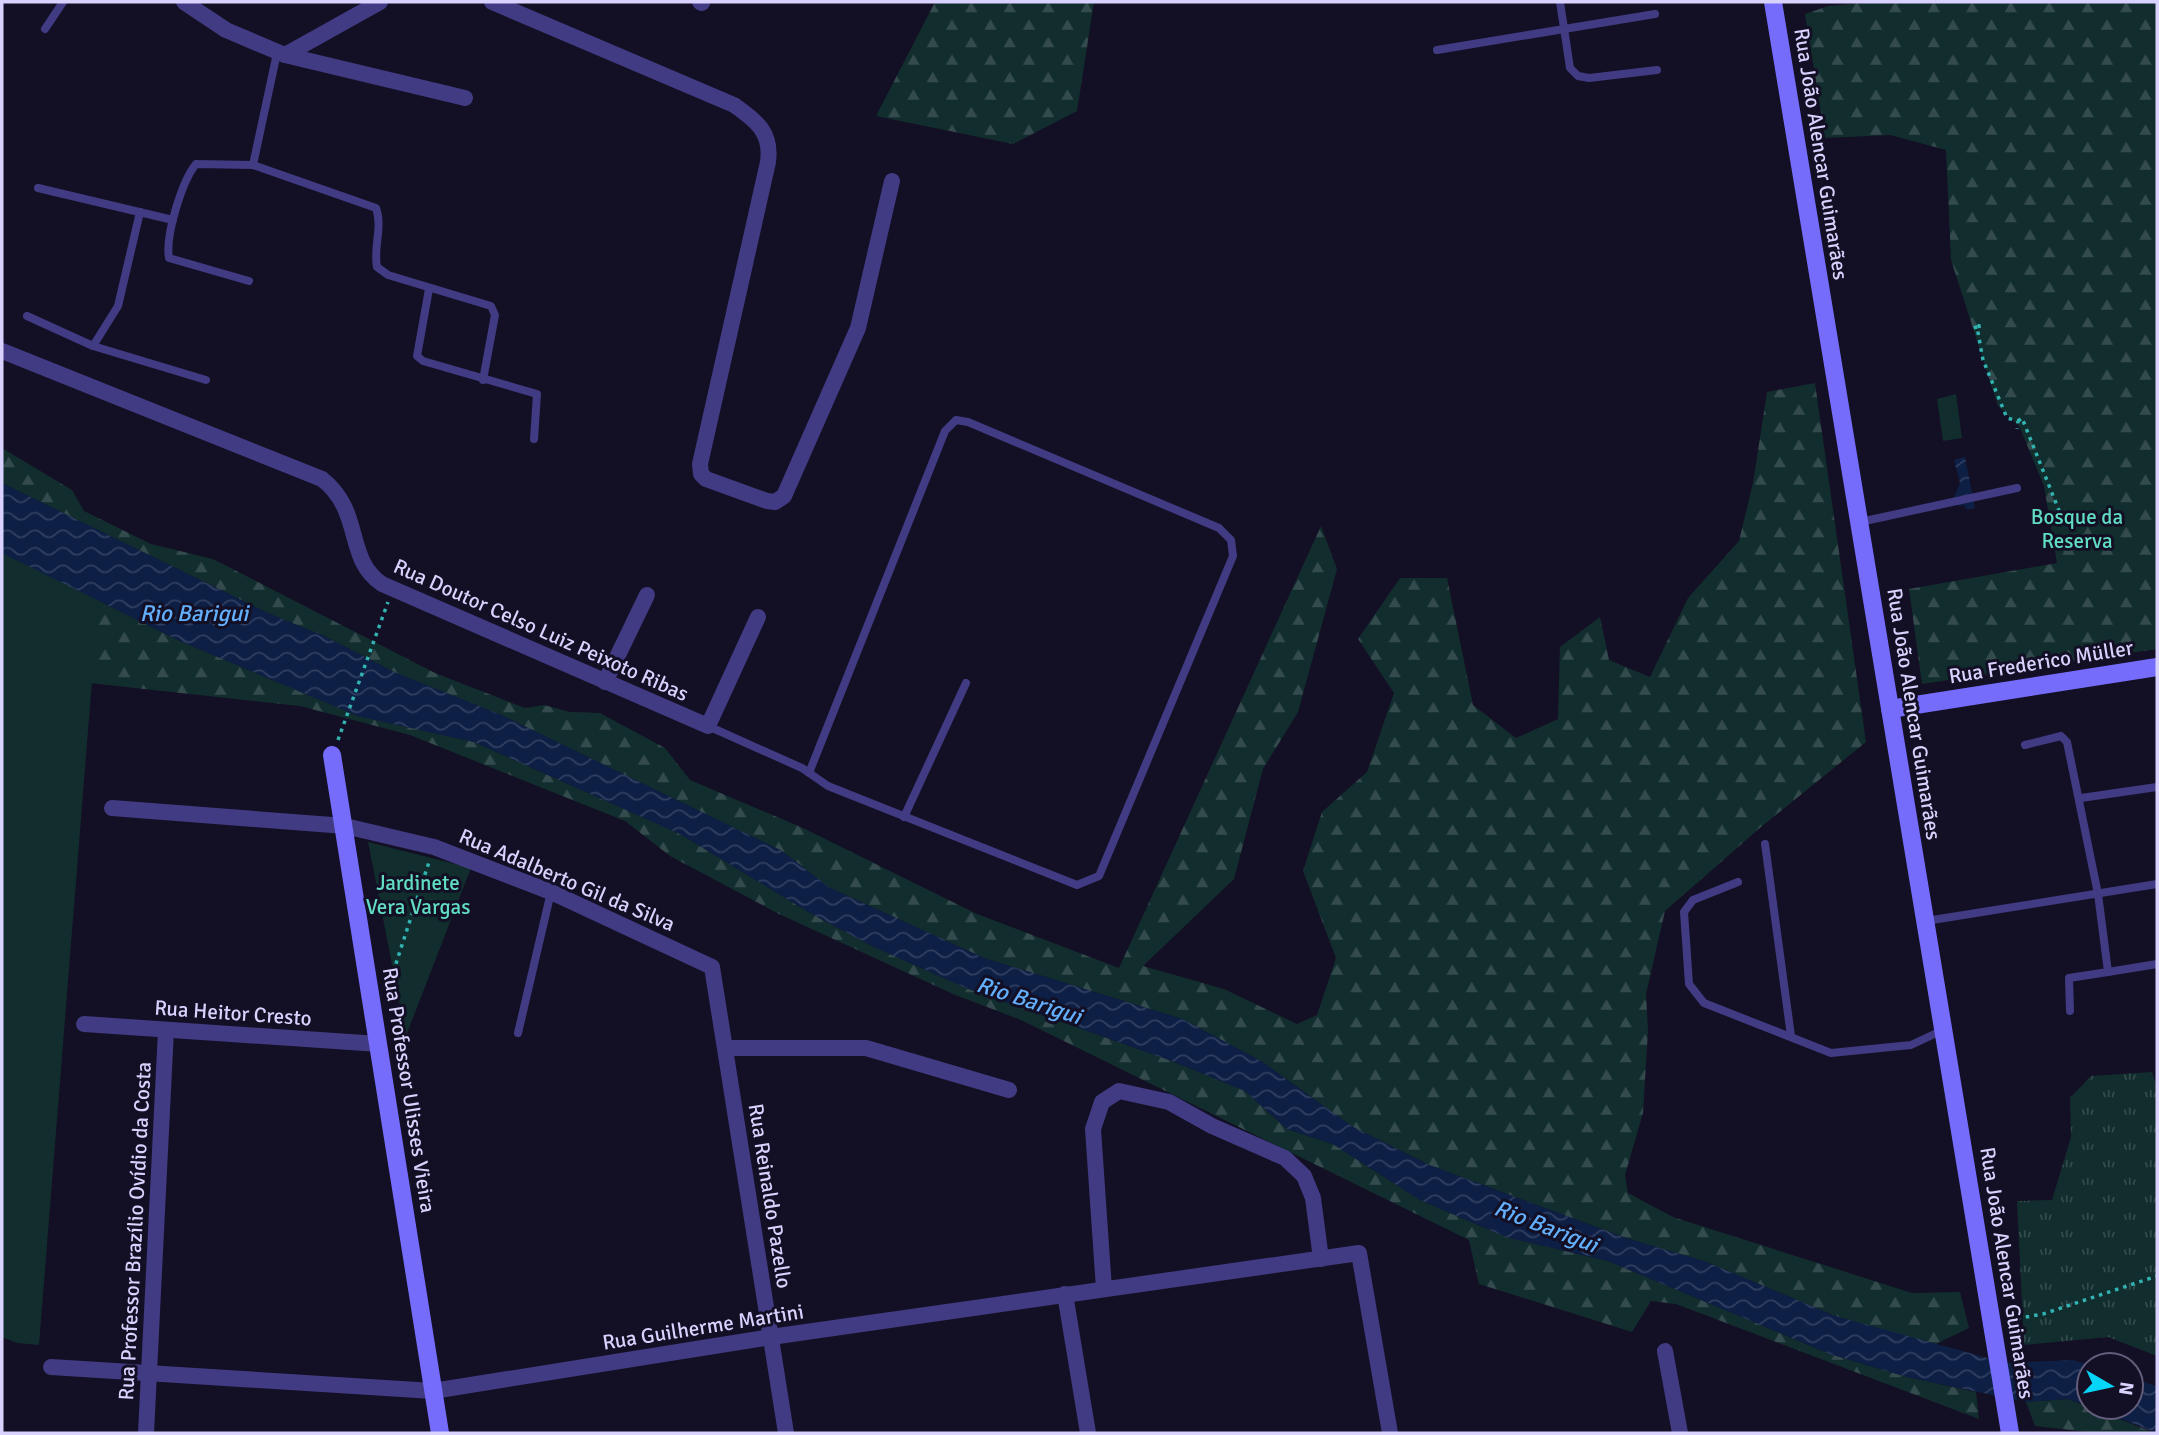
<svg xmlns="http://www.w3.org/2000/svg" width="2159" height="1435" font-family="Signika,sans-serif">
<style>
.grass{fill:url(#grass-tufts)}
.forest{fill:url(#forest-firs)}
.park{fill:#122d2e}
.water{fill:url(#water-waves)}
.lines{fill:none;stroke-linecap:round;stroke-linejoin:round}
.path{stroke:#31b3b1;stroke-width:3.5;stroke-dasharray:3.5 5;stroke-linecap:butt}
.lane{stroke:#403b82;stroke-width:8}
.street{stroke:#403b82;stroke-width:16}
.secondary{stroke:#756cfc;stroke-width:18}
.labels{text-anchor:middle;stroke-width:6;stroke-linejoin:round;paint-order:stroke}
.street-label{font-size:21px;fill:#d9d2fe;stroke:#130f24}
.park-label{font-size:21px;fill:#60ddc3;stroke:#130f24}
.water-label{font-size:23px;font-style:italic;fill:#63affc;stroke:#130f24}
</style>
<defs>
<pattern id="grass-tufts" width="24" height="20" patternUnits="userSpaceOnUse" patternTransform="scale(1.75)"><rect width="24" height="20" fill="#122d2e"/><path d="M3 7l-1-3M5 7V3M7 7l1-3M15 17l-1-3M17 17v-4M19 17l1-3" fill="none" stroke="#344b4d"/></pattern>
<pattern id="forest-firs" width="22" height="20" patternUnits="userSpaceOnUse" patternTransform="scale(1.75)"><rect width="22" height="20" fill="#122d2e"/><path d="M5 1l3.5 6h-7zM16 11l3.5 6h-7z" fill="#344b4d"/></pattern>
<pattern id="water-waves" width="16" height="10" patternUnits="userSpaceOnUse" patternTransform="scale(1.75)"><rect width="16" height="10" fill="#0d1f45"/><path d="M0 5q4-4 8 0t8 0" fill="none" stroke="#303f61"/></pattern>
</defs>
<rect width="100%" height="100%" fill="#130f24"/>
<path class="grass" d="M 2152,1072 L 2157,1087 L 2157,1356 L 2108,1337 L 2024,1345 L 2017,1201 L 2052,1200 L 2071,1137 L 2070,1098 L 2091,1076 Z"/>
<g class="forest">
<path d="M 935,2 L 1094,2 L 1077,111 L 1013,144 L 876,116 Z"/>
<path d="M 1871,2 L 2157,2 L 2157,649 L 1922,684 L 1909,589 L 2057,563 L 2044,486 L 2019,426 L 1998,406 L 1951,260 L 1946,150 L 1890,135 L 1825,138 L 1805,14 L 1828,6 Z"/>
<path d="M 1815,383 L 1866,742 L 1761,827 L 1665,911 L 1646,994 L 1648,1031 L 1643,1113 L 1625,1175 L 1628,1193 L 1673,1217 L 1912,1293 L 1960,1292 L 1969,1328 L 1934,1345 L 1835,1316 L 1704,1261 L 1629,1239 L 1429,1165 L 1353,1127 L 1261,1061 L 1182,1019 L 984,958 L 830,888 L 782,851 L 499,714 L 396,673 L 324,636 L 270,614 L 2,483 L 2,448 L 72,490 L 84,511 L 151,544 L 213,559 L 435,673 L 525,708 L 544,705 L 570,712 L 600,713 L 665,748 L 690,780 L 803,828 L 977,914 L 1119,968 L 1321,526 L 1337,569 L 1298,712 L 1263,769 L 1234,879 L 1143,966 L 1224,989 L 1297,1024 L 1317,1015 L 1336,958 L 1303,871 L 1322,812 L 1367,772 L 1394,693 L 1358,639 L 1400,578 L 1447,578 L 1473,705 L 1516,738 L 1558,719 L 1560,647 L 1600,617 L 1609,660 L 1650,677 L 1688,598 L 1739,541 L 1753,483 L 1767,392 Z"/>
<path d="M 2,553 L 180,641 L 358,716 L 474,742 L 680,834 L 810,913 L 872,946 L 966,988 L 1172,1061 L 1245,1091 L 1287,1129 L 1333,1144 L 1420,1200 L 1506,1237 L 1608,1261 L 1830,1354 L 1907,1377 L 1976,1392 L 1979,1419 L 1676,1304 L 1651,1301 L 1632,1332 L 1479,1284 L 1469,1240 L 1021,1020 L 953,994 L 779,914 L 670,856 L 625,821 L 410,735 L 300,706 L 71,681 L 2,1288 Z"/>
<path d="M 2068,1399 L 2155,1433 L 2097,1433 L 2035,1426 L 2026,1402 Z"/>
</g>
<g class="park">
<path d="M 1956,394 L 1962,438 L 1943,441 L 1937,399 Z"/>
<path d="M 2,534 L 100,581 L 39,1345 L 17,1343 L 2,1337 Z"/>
<path d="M 368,842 L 471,868 L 406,1036 Z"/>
</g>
<g class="water">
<path d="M 1965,457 L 1975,508 L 1967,510 L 1964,505 L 1959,506 L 1952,502 L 1960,483 L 1954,460 Z"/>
<path d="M 2,483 L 270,614 L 324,636 L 396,673 L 499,714 L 782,851 L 830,888 L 984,958 L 1182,1019 L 1261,1061 L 1353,1127 L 1429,1165 L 1629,1239 L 1704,1261 L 1835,1316 L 2006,1363 L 2073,1360 L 2090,1365 L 2089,1406 L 2068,1399 L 2026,1402 L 1907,1377 L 1830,1354 L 1608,1261 L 1506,1237 L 1420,1200 L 1333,1144 L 1287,1129 L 1245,1091 L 1172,1061 L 966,988 L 872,946 L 810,913 L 680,834 L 474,742 L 358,716 L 180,641 L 2,553 Z"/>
<path d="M 2131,1378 L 2157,1386 L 2157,1433 L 2091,1407 L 2131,1407 Z"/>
</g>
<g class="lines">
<g class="path">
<path d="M 1977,327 L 1973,328 L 1983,325 L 1977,327 L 1983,360 L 2007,418 L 2018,421 L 2017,429"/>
<path d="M 2018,421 L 2022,418 L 2062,518"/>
<path d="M 338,740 L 388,602"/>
<path d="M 388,988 L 429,862"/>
<path d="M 2009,1320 L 2043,1314 L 2157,1276"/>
</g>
<g class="lane">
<path d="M 1560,2 L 1570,68 L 1578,76 L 1589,78 L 1657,70"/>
<path d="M 45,29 L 63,2"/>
<path d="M 1437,50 L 1655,14"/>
<path d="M 253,165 L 277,53"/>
<path d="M 38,188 L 173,220"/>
<path d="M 249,281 L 169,258 C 165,236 182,181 196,164 L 253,165 L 376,208 C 383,227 373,247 377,267 L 388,275 L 491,306 L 495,315 L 483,380"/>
<path d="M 429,289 L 417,356 L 423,361 L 537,394 L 534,439"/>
<path d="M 27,316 L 93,346 L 118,306 L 140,212"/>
<path d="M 93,346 L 206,380"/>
<path d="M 1860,522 L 2017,488"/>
<path d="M 708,726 L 802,768 L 828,786 L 1077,885 L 1099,876 L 1233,556 L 1231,540 L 1219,528 L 968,422 L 956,420 L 945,431 L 809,773"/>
<path d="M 2025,745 L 2061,736 L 2067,742 L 2098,894 L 2108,972 L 2069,978 L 2070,1011"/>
<path d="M 2081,798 L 2157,787"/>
<path d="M 904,817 L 966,683"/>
<path d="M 1765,844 L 1791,1036"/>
<path d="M 1738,882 L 1693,900 L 1684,912 L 1689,984 L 1704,1003 L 1831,1053 L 1911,1045 L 1943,1030"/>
<path d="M 1926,921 L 2157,884"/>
<path d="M 2108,972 L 2157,964"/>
<path d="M 518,1033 L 551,892"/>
</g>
<g class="street">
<path d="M 184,2 L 226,30 L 285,55 L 380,2"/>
<path d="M 492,2 L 734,105 C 757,121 772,133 768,162 L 700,464 L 701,474 L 706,479 L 767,501 L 775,502 L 784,496 L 858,328 L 892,181"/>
<path d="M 700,2 L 702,3"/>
<path d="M 285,55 L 465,98"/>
<path d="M 2,351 L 322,479 C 364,512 344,558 382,584 L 708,726 L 758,617"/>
<path d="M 605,682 L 647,595"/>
<path d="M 112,808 L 345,826 L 434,847 L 551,892 L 712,967 L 786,1433"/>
<path d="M 84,1024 L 379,1044"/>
<path d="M 725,1048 L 866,1048 L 1009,1090"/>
<path d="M 1104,1289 L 1093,1129 L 1102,1102 L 1119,1091 L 1169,1102 L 1212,1126 L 1285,1158 L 1304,1176 L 1313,1198 L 1321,1259"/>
<path d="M 1065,1294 L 1088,1433"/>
<path d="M 1665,1351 L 1680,1433"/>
<path d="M 51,1367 L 433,1391 L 771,1337 L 1359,1253 L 1390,1433"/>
<path d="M 146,1433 L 166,1030"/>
</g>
<g class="secondary">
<path d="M 1773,2 L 2010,1433"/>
<path d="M 1890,709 L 2157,667"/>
<path d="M 332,755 L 440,1433"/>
</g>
</g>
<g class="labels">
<g class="street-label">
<text transform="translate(1821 154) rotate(81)" y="7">Rua João Alencar Guimarães</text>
<text transform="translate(541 630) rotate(24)" y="7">Rua Doutor Celso Luiz Peixoto Ribas</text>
<text transform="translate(2041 662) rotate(-9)" y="7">Rua Frederico Müller</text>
<text transform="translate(1914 714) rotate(81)" y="7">Rua João Alencar Guimarães</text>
<text transform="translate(567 880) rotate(23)" y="7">Rua Adalberto Gil da Silva</text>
<text transform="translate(233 1013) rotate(4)" y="7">Rua Heitor Cresto</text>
<text transform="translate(409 1090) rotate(81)" y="7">Rua Professor Ulisses Vieira</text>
<text transform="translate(770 1196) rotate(81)" y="7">Rua Reinaldo Pazello</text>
<text transform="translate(135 1231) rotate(-87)" y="7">Rua Professor Brazílio Ovídio da Costa</text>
<text transform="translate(2007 1273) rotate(81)" y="7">Rua João Alencar Guimarães</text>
<text transform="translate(703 1327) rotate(-9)" y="7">Rua Guilherme Martini</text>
</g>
<g class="park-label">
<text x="2077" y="524">Bosque da<tspan x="2077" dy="24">Reserva</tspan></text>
<text x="418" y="890">Jardinete<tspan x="418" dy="24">Vera Vargas</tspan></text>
</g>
<g class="water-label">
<text x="194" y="621">Rio Barigui</text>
<text transform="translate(1029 1000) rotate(18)" y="8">Rio Barigui</text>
<text transform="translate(1546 1226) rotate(21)" y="8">Rio Barigui</text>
</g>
</g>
<rect width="2159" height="1435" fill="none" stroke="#d9d2fe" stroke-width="7"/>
<g transform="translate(2110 1386) rotate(99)"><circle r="33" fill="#130f24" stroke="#625d7b" stroke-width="2"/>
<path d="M0-5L12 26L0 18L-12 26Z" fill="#05d5f7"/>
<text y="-10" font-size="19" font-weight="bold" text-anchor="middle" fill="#d9d2fe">N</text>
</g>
</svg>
